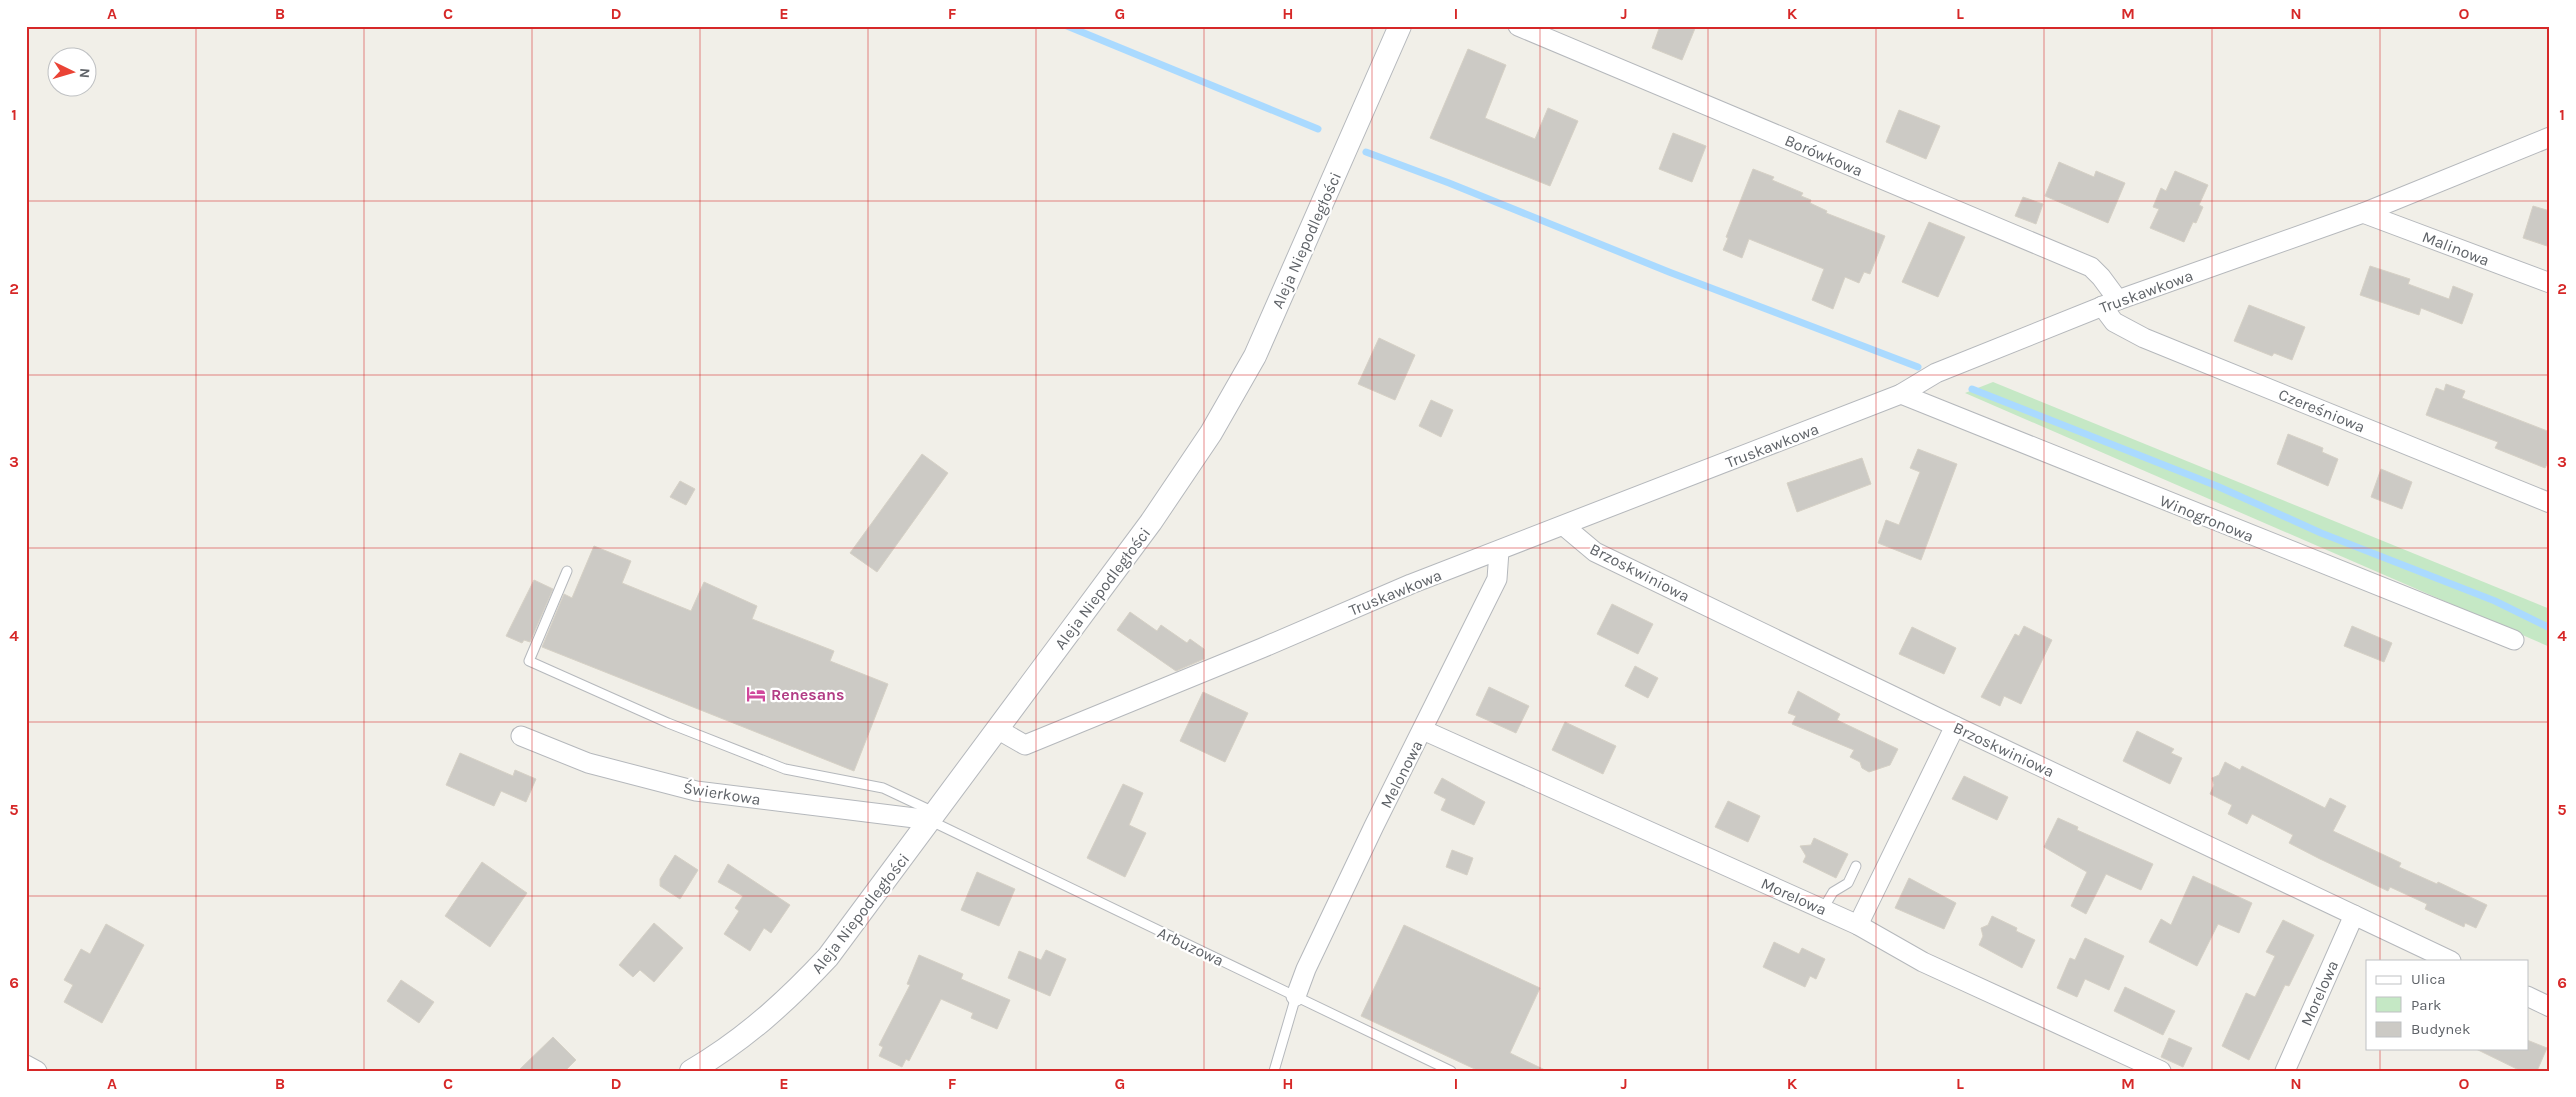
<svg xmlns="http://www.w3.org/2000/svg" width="2576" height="1097" font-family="Karla,sans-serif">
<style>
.green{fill:#c5e8c5}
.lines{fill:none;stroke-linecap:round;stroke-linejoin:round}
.stream{stroke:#aadaff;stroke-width:7}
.building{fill:#cccac5;stroke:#d6d1c6}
.service-casing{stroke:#b5b8bc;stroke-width:11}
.minor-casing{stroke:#b5b8bc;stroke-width:21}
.tertiary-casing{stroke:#b5b8bc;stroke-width:24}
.service{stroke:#fff;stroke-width:9}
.minor{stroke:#fff;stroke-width:19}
.tertiary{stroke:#fff;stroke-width:22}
.grid{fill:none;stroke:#d62828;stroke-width:1;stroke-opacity:0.55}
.labels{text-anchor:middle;stroke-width:4.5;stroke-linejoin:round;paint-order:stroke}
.street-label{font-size:16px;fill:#5f6368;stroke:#fff}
.hotel-label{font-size:16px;font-weight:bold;fill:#b23c85;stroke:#fff;text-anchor:start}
.neatline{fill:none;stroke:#d62828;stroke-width:2}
.grid-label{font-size:16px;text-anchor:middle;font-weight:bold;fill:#d62828}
</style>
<rect width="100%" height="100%" fill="#f1efe8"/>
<path class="green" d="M 1993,382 L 2550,609 L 2550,647 L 1965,393 Z"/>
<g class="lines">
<g class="stream">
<path d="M 1067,26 L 1318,129"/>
<path d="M 1366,152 L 1449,183 L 1669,272 L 1918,367"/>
<path d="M 1972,389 L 2217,486 L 2321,533 L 2495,601 L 2550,628"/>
</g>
</g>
<g class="building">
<path d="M 1660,26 L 1696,26 L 1682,60 L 1652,48 Z"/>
<path d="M 1468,49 L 1506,65 L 1485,118 L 1535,139 L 1548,108 L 1578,121 L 1550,186 L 1430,138 Z"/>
<path d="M 1899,110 L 1940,126 L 1926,159 L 1886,142 Z"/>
<path d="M 1673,133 L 1706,146 L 1692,182 L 1659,169 Z"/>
<path d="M 2059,162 L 2094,177 L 2096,171 L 2125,183 L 2108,223 L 2045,196 Z"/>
<path d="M 1753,169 L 1774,177 L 1772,180 L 1803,193 L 1801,196 L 1811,200 L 1810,203 L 1827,211 L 1826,213 L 1885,236 L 1870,274 L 1864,272 L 1859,283 L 1845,277 L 1833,309 L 1812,300 L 1824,269 L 1749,239 L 1742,258 L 1723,250 L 1728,238 L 1726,237 Z"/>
<path d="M 2175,171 L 2208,185 L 2199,205 L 2203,207 L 2196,223 L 2193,222 L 2184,242 L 2150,228 L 2159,209 L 2153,207 L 2161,188 L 2166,191 Z"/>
<path d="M 2023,197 L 2043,204 L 2036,224 L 2015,216 Z"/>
<path d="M 2533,206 L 2550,211 L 2550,247 L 2523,238 Z"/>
<path d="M 1929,222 L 1965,237 L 1938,297 L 1902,282 Z"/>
<path d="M 2370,266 L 2410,279 L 2408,284 L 2449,299 L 2453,286 L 2473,294 L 2462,324 L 2421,308 L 2419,315 L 2360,295 Z"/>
<path d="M 2249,305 L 2305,327 L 2292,360 L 2274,353 L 2272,356 L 2234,341 Z"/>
<path d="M 1379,338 L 1415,355 L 1395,400 L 1358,384 Z"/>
<path d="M 2446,384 L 2465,391 L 2462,398 L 2550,432 L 2550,459 L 2545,468 L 2495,448 L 2498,442 L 2426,415 L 2436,388 L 2444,391 Z"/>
<path d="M 1431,400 L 1453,410 L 1441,437 L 1419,426 Z"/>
<path d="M 2288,434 L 2323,448 L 2322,452 L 2338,459 L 2328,486 L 2277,464 Z"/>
<path d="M 1918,449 L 1957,464 L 1921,560 L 1878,543 L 1886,520 L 1899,525 L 1920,472 L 1910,468 Z"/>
<path d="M 922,454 L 948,473 L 877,572 L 850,553 Z"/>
<path d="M 1862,458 L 1871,484 L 1797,512 L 1787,483 Z"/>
<path d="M 2381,469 L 2412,482 L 2402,509 L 2371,497 Z"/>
<path d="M 680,481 L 695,489 L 686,505 L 670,497 Z"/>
<path d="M 594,546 L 631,561 L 622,583 L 691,611 L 704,582 L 757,606 L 752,619 L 834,651 L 830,661 L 888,684 L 854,771 L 542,647 L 564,594 L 572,598 Z"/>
<path d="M 534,580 L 553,589 L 530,642 L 524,640 L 522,643 L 506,636 Z"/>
<path d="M 1612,604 L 1653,624 L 1638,654 L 1597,634 Z"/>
<path d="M 1130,612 L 1157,631 L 1161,625 L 1187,643 L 1190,639 L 1204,649 L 1204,659 L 1176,671 L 1117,630 Z"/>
<path d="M 2024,626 L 2052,640 L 2021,704 L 2004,696 L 2000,706 L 1981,697 L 2015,634 L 2019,636 Z"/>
<path d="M 2352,626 L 2392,643 L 2384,662 L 2344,646 Z"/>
<path d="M 1912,627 L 1956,648 L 1944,674 L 1899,654 Z"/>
<path d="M 1635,666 L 1658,678 L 1648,698 L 1625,686 Z"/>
<path d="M 1489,687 L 1529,706 L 1516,733 L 1476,715 Z"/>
<path d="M 1798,691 L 1840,714 L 1837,720 L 1898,749 L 1890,765 L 1869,772 L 1862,768 L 1860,762 L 1850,757 L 1854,750 L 1792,724 L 1796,716 L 1788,713 Z"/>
<path d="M 1203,692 L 1248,713 L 1225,762 L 1180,741 Z"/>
<path d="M 1565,722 L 1616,746 L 1603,774 L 1552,750 Z"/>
<path d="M 2137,731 L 2174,749 L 2171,753 L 2182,758 L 2170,784 L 2123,761 Z"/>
<path d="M 460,753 L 513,776 L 515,770 L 536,779 L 526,802 L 501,791 L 494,806 L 446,785 Z"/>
<path d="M 2225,762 L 2240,770 L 2242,766 L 2325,808 L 2330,798 L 2346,806 L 2333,831 L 2401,863 L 2399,867 L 2437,884 L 2438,882 L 2487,905 L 2476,928 L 2465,923 L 2464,927 L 2425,909 L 2427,904 L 2390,887 L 2388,891 L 2320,859 L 2289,843 L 2293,835 L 2252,814 L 2247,824 L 2228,814 L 2232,805 L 2210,794 L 2214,785 L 2212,778 L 2219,775 Z"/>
<path d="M 1964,776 L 2008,797 L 1997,820 L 1952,799 Z"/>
<path d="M 1442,778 L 1485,802 L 1474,825 L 1441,810 L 1446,799 L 1434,793 Z"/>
<path d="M 1123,784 L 1143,793 L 1129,825 L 1146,833 L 1125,877 L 1087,858 Z"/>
<path d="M 1728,801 L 1760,816 L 1748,842 L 1715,827 Z"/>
<path d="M 2058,818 L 2078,827 L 2077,830 L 2153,864 L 2141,890 L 2106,874 L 2086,914 L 2071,906 L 2087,872 L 2044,847 Z"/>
<path d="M 1814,838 L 1848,854 L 1836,878 L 1803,862 L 1806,856 L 1800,846 L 1811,845 Z"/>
<path d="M 1452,850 L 1473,858 L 1467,875 L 1446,867 Z"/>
<path d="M 675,855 L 698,870 L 680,899 L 660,886 L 660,879 Z"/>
<path d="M 482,862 L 527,893 L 490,947 L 445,916 Z"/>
<path d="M 728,864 L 790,905 L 771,933 L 764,928 L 750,951 L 724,934 L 739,911 L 735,908 L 743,896 L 718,882 Z"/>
<path d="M 977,872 L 1015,889 L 999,926 L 961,910 Z"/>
<path d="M 2193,876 L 2252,903 L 2239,933 L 2218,924 L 2197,966 L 2149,942 L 2161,919 L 2171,925 Z"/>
<path d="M 1909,878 L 1956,903 L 1944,929 L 1895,908 Z"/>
<path d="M 1992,916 L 2017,928 L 2016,931 L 2035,940 L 2022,968 L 1979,945 L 1983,936 L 1981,928 L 1988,925 Z"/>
<path d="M 2283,920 L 2314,935 L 2289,986 L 2285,985 L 2249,1060 L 2222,1046 L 2246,993 L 2255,997 L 2275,956 L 2266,952 Z"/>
<path d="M 654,923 L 683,948 L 654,982 L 640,970 L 633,977 L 619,965 Z"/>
<path d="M 106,924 L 144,945 L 102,1023 L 64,1002 L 73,985 L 64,980 L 81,949 L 90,954 Z"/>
<path d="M 1404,925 L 1540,988 L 1510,1053 L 1547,1071 L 1479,1071 L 1361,1016 Z"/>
<path d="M 2085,938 L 2124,956 L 2109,990 L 2085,979 L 2077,997 L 2057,988 L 2070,958 L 2075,960 Z"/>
<path d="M 1774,942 L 1799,954 L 1802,948 L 1825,959 L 1816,979 L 1810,976 L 1805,987 L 1763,967 Z"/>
<path d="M 1046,950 L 1066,959 L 1050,996 L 1008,978 L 1019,951 L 1041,960 Z"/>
<path d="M 919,955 L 963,974 L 961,979 L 1010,1000 L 997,1029 L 971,1018 L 973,1013 L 941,999 L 909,1061 L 906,1059 L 902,1067 L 879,1056 L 883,1047 L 879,1045 L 910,985 L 907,984 Z"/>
<path d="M 401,980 L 434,1002 L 419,1023 L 387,1001 Z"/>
<path d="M 2125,987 L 2175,1011 L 2163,1035 L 2114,1011 Z"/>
<path d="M 553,1037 L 576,1060 L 565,1071 L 518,1071 Z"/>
<path d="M 2169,1038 L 2192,1048 L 2183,1067 L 2161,1057 Z"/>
<path d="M 2527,1040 L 2547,1048 L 2537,1071 L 2521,1071 L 2474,1048 L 2527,1048 Z"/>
</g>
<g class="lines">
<g class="service-casing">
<g id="service">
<path d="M 567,571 L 529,661 L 668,723 L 785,769 L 883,788 L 936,813"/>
<path d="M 931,821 L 1451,1071"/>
<path d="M 1823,909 L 1833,892 L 1848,883 L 1856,866"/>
<path d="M 1274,1071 L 1296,996"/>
</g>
</g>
<g class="minor-casing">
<g id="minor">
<path d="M 1518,26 L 2091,267 L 2101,277 L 2118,300"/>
<path d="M 2363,213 L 2550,283"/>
<path d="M 2102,306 L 2114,322 L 2144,338 L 2550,503"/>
<path d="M 1901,394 L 2514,640"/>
<path d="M 1564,526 L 1595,552 L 1955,726 L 2451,961"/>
<path d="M 997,729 L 1025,745 L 1262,648 L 1411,584 L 1901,394 L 1936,373 L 2118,300 L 2363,213 L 2550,137"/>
<path d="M 1423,730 L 1858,925 L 1923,962 L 2161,1071"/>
<path d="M 521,736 L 588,763 L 696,791 L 931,820"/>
<path d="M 1858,925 L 1955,726"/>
<path d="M 1296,996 L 1306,969 L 1374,826 L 1497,579 L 1499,551"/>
<path d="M 2527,996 L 2550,1007"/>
<path d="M 26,1065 L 37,1071"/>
<path d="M 2285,1071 L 2354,915"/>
</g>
</g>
<g class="tertiary-casing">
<path id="tertiary" d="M 691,1071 C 744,1040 786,1002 828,957 L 1151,522 L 1211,433 L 1255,356 L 1400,26"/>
</g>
<use href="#service" class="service"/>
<use href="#minor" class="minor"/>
<use href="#tertiary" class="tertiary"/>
</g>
<path class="grid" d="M 196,26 L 196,1071M 364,26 L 364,1071M 532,26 L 532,1071M 700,26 L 700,1071M 868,26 L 868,1071M 1036,26 L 1036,1071M 1204,26 L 1204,1071M 1372,26 L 1372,1071M 1540,26 L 1540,1071M 1708,26 L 1708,1071M 1876,26 L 1876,1071M 2044,26 L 2044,1071M 2212,26 L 2212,1071M 2380,26 L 2380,961M 26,201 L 2550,201M 26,375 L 2550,375M 26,548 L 2550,548M 26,722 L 2550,722M 26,896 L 2550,896M 2380,1048 L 2380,1071"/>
<defs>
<g id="hotel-bare" transform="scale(1.5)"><path d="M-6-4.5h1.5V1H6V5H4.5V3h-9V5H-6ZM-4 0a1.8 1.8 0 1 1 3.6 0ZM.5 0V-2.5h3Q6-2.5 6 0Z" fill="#d1479c" stroke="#fff" stroke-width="2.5" paint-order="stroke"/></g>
</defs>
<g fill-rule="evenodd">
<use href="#hotel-bare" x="756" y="694"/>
</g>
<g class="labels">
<g class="street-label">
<text transform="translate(1824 155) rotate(23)" y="6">Borówkowa</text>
<text transform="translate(1306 240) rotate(-66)" y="6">Aleja Niepodległości</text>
<text transform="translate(2456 248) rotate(21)" y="6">Malinowa</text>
<text transform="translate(2146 291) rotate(-20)" y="6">Truskawkowa</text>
<text transform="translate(2322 410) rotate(22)" y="6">Czereśniowa</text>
<text transform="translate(1772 445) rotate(-21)" y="6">Truskawkowa</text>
<text transform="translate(2207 518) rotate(22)" y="6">Winogronowa</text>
<text transform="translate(1640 572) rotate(27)" y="6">Brzoskwiniowa</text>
<text transform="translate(1102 588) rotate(-53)" y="6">Aleja Niepodległości</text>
<text transform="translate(1395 592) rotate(-22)" y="6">Truskawkowa</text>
<text transform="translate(2004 749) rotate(25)" y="6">Brzoskwiniowa</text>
<text transform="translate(1401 774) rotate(-63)" y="6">Melonowa</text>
<text transform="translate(722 793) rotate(9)" y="6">Świerkowa</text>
<text transform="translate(1794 896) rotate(24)" y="6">Morelowa</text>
<text transform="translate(860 913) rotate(-52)" y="6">Aleja Niepodległości</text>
<text transform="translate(1191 946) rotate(25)" y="6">Arbuzowa</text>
<text transform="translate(2319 993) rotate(-66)" y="6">Morelowa</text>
</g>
<g class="hotel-label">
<text x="771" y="700">Renesans</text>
</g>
</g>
<rect width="2576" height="1097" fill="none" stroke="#ffffff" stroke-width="55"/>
<rect x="2366" y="960" width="162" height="90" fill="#ffffff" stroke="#bfc1c3"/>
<rect x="2376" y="976" width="25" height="8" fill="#ffffff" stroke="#bfc1c3"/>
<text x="2411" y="984" font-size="15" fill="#5f6368">Ulica</text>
<rect x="2376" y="997" width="25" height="15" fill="#c5e8c5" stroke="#bfc1c3"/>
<text x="2411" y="1010" font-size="15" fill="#5f6368">Park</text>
<rect x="2376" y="1022" width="25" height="15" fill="#cccac5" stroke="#bfc1c3"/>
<text x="2411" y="1034" font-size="15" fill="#5f6368">Budynek</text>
<g transform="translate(72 72) rotate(95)"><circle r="24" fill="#ffffff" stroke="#bfc1c3"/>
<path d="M0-4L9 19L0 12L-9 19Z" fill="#ea4335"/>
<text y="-8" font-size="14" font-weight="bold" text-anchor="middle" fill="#5f6368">N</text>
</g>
<rect x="28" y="28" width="2520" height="1042" class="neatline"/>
<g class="grid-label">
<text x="112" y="19">A</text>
<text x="280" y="19">B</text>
<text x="448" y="19">C</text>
<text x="616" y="19">D</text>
<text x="784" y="19">E</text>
<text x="952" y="19">F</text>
<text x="1120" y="19">G</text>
<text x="1288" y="19">H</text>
<text x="1456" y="19">I</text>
<text x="1624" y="19">J</text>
<text x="1792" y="19">K</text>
<text x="1960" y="19">L</text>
<text x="2128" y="19">M</text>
<text x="2296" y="19">N</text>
<text x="2464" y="19">O</text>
<text x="14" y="120">1</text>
<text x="2562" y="120">1</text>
<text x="14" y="294">2</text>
<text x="2562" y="294">2</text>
<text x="14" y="467">3</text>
<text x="2562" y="467">3</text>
<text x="14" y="641">4</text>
<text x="2562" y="641">4</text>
<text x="14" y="815">5</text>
<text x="2562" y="815">5</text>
<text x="14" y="988">6</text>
<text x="2562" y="988">6</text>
<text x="112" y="1089">A</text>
<text x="280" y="1089">B</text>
<text x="448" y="1089">C</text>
<text x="616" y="1089">D</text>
<text x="784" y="1089">E</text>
<text x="952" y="1089">F</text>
<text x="1120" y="1089">G</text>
<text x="1288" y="1089">H</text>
<text x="1456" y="1089">I</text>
<text x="1624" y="1089">J</text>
<text x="1792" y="1089">K</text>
<text x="1960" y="1089">L</text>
<text x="2128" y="1089">M</text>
<text x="2296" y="1089">N</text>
<text x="2464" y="1089">O</text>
</g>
</svg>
